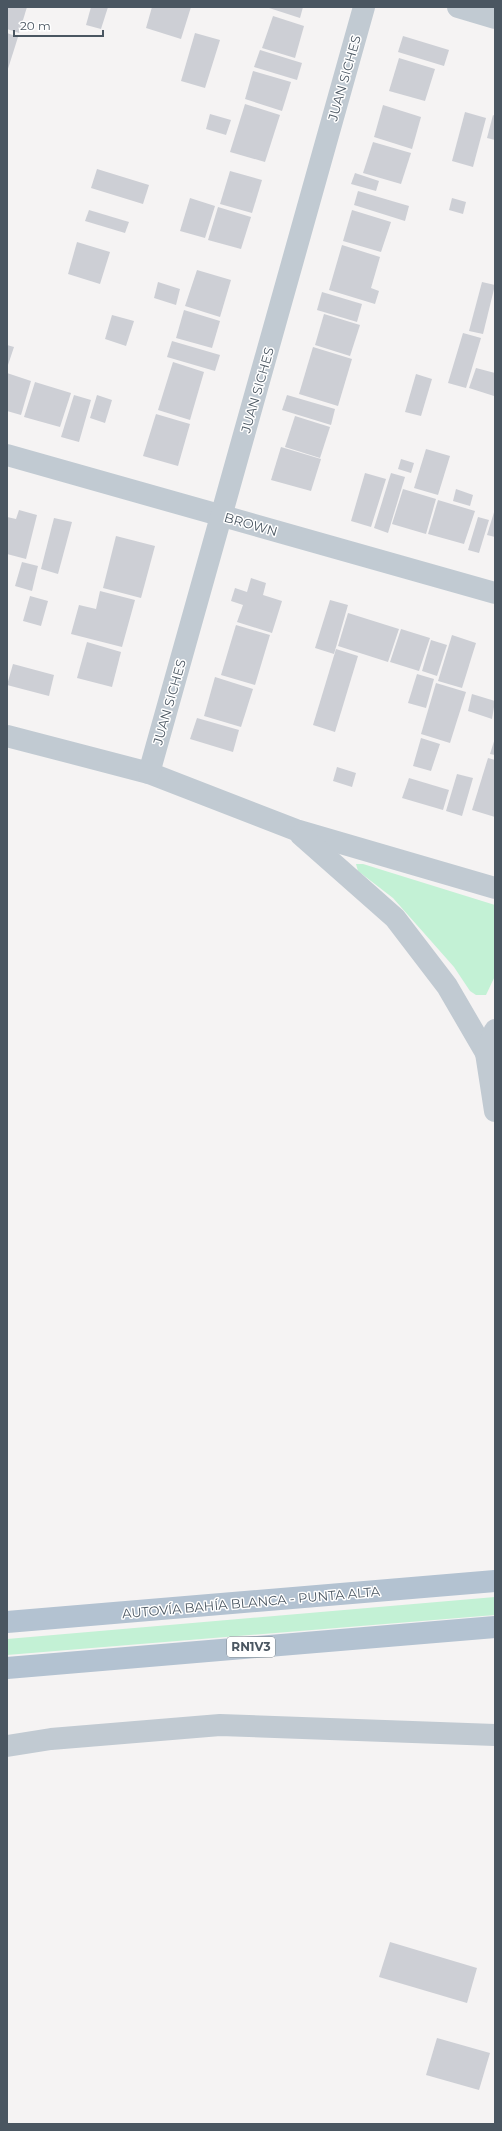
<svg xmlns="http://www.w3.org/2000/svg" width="502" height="2131" font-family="Montserrat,sans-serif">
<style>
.green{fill:#c3f1d5}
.building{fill:#cdcfd5}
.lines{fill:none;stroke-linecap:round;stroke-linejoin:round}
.minor{stroke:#c1cad2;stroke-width:22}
.major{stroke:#b3c2d1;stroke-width:22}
.labels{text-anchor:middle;stroke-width:3;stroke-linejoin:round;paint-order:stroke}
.shield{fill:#fff;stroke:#808990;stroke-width:1}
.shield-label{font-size:12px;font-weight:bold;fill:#4a5661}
.street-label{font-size:13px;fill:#4a5661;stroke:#fff}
</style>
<rect width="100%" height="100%" fill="#f5f3f3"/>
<g class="green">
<path d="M 356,864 L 363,864 L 495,905 L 495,976 L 486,995 L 476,995 L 470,991 L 454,967 L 393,898 L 358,871 Z"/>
<path d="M 495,1597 L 495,1615 L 7,1655 L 7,1639 Z"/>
</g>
<g class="building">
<path d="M 7,7 L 27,7 L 19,33 L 7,29 Z"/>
<path d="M 91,7 L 108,7 L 101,29 L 86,25 Z"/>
<path d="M 152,7 L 191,7 L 181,39 L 146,28 Z"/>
<path d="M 266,7 L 303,7 L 300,18 Z"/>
<path d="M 273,16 L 304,26 L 295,58 L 262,48 Z"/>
<path d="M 7,33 L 18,37 L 7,72 Z"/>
<path d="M 195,33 L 220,40 L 205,88 L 181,81 Z"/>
<path d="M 403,36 L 449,50 L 444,66 L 398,52 Z"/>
<path d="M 260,50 L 302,63 L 297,80 L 254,67 Z"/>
<path d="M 399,58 L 435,69 L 425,101 L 389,91 Z"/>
<path d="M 253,71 L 291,82 L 282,111 L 245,99 Z"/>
<path d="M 245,104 L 280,115 L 265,162 L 230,152 Z"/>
<path d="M 383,105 L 421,117 L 412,149 L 374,137 Z"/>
<path d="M 465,112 L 486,118 L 473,167 L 452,161 Z"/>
<path d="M 210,114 L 231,120 L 226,135 L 206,129 Z"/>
<path d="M 493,115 L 495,116 L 495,140 L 487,138 Z"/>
<path d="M 373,142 L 411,153 L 401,184 L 363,173 Z"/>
<path d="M 97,169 L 149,185 L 143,204 L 91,188 Z"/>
<path d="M 230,171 L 262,180 L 252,213 L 220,204 Z"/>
<path d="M 355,173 L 379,181 L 376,191 L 351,184 Z"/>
<path d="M 358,191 L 409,206 L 405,221 L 354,205 Z"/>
<path d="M 190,198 L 215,206 L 205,238 L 180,231 Z"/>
<path d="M 452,198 L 466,202 L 463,214 L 449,210 Z"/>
<path d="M 218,207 L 251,217 L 241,249 L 208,240 Z"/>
<path d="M 89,210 L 129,222 L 125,233 L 85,221 Z"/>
<path d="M 352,210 L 391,222 L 381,252 L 343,241 Z"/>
<path d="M 77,242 L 110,252 L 100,284 L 68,274 Z"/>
<path d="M 342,245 L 380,257 L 371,288 L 379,291 L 375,304 L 329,290 Z"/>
<path d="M 197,270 L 231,280 L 220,317 L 185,306 Z"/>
<path d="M 158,282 L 180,289 L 176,305 L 154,298 Z"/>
<path d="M 482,282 L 495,285 L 483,334 L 469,331 Z"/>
<path d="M 322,292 L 362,304 L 357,322 L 317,310 Z"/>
<path d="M 184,310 L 220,321 L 212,348 L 176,338 Z"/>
<path d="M 324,314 L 360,325 L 350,356 L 315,345 Z"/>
<path d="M 112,315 L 134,321 L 126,346 L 105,339 Z"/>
<path d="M 463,333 L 481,338 L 466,388 L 448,383 Z"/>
<path d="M 172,341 L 220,355 L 215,371 L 167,357 Z"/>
<path d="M 7,345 L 14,347 L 7,368 Z"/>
<path d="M 313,347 L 352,359 L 338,406 L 299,394 Z"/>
<path d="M 173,362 L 204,372 L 190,420 L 158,410 Z"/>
<path d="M 476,368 L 495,373 L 494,396 L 469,388 Z"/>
<path d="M 7,373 L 31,381 L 21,415 L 7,411 Z"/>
<path d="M 416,374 L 432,379 L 421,416 L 405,412 Z"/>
<path d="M 35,382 L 71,393 L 60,427 L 24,417 Z"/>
<path d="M 74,395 L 91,400 L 79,442 L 61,437 Z"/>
<path d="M 97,395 L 112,400 L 105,423 L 90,418 Z"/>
<path d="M 287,395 L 335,409 L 331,425 L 282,410 Z"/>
<path d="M 156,414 L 190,424 L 178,466 L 143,456 Z"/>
<path d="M 295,416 L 330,427 L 320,458 L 285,447 Z"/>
<path d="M 281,447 L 321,459 L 311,491 L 271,480 Z"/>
<path d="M 426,449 L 450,456 L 438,495 L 414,488 Z"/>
<path d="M 401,459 L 414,463 L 411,473 L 398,469 Z"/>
<path d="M 365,473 L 386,479 L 371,527 L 351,521 Z"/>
<path d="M 391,473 L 405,477 L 388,533 L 374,528 Z"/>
<path d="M 403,489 L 436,499 L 426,534 L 392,524 Z"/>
<path d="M 456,489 L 473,495 L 470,506 L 453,501 Z"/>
<path d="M 438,500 L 475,511 L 464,544 L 428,534 Z"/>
<path d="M 495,509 L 495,537 L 487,535 Z"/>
<path d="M 19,510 L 37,515 L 26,559 L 7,554 L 7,517 L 16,519 Z"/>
<path d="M 478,517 L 489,520 L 479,553 L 468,550 Z"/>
<path d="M 54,518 L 72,522 L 58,574 L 41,569 Z"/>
<path d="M 116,536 L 155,546 L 141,598 L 103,588 Z"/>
<path d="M 22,562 L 38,566 L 32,591 L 15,586 Z"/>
<path d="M 251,578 L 266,583 L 263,595 L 282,601 L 272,633 L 237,622 L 243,605 L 231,601 L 235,588 L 247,592 Z"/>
<path d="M 100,591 L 135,600 L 122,647 L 71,634 L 79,605 L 96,609 Z"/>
<path d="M 30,596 L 48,601 L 41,626 L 23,621 Z"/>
<path d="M 330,600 L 348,605 L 334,654 L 315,648 Z"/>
<path d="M 348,613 L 399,629 L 388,662 L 338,646 Z"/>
<path d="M 236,625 L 270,635 L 255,685 L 221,675 Z"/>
<path d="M 401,629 L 430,638 L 419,671 L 390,662 Z"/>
<path d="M 452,635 L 476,643 L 462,688 L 438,681 Z"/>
<path d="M 431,640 L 447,645 L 437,676 L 422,671 Z"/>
<path d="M 87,642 L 121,652 L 112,687 L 77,678 Z"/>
<path d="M 336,649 L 358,656 L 335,732 L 313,725 Z"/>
<path d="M 13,664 L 54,675 L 49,696 L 7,685 Z"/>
<path d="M 417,674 L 434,679 L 426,708 L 408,703 Z"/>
<path d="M 215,677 L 253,689 L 241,727 L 204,716 Z"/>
<path d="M 436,683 L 466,692 L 450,743 L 421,734 Z"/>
<path d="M 472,694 L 495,701 L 492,719 L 468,711 Z"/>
<path d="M 197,718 L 239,730 L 233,752 L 190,739 Z"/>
<path d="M 421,738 L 440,744 L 431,771 L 413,766 Z"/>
<path d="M 495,738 L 495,755 L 490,754 Z"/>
<path d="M 488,758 L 495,760 L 495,817 L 472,810 Z"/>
<path d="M 337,767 L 356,773 L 352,787 L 333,781 Z"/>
<path d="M 457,774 L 473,778 L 462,816 L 446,811 Z"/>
<path d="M 409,778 L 449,790 L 443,810 L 402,798 Z"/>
<path d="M 390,1942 L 477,1968 L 467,2003 L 379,1977 Z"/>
<path d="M 437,2038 L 490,2053 L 479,2090 L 426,2075 Z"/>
</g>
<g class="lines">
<g class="minor">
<path d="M 458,7 L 495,18"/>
<path d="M 7,455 L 495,593"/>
<path d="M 7,736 L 149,773 L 296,830 L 495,888"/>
<path d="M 149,773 L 364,7"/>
<path d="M 301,835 L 395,918 L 447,986 L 486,1053"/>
<path d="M 495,1030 L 486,1053 L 495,1111"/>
<path d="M 7,1746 L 51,1739 L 220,1725 L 495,1735"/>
</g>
<g class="major">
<path d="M 7,1622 L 495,1581"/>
<path d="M 7,1668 L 495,1627"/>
</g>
</g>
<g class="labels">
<rect class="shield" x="227" y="1637" width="48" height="20" rx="3"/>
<g class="shield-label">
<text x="251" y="1651">RN1V3</text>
</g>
<g class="street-label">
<text transform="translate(344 78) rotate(-74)" y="5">JUAN SICHES</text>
<text transform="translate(257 390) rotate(-74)" y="5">JUAN SICHES</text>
<text transform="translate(251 524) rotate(16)" y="5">BROWN</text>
<text transform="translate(169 702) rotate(-74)" y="5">JUAN SICHES</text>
<text transform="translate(251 1602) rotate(-5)" y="5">AUTOVÍA BAHÍA BLANCA - PUNTA ALTA</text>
</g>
</g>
<rect width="502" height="2131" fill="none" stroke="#4a5661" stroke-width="16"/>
<path d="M14 30v6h89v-6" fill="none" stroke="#4a5661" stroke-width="2"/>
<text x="20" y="30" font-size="12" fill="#4a5661" stroke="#ffffff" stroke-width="3" paint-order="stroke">20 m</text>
</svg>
